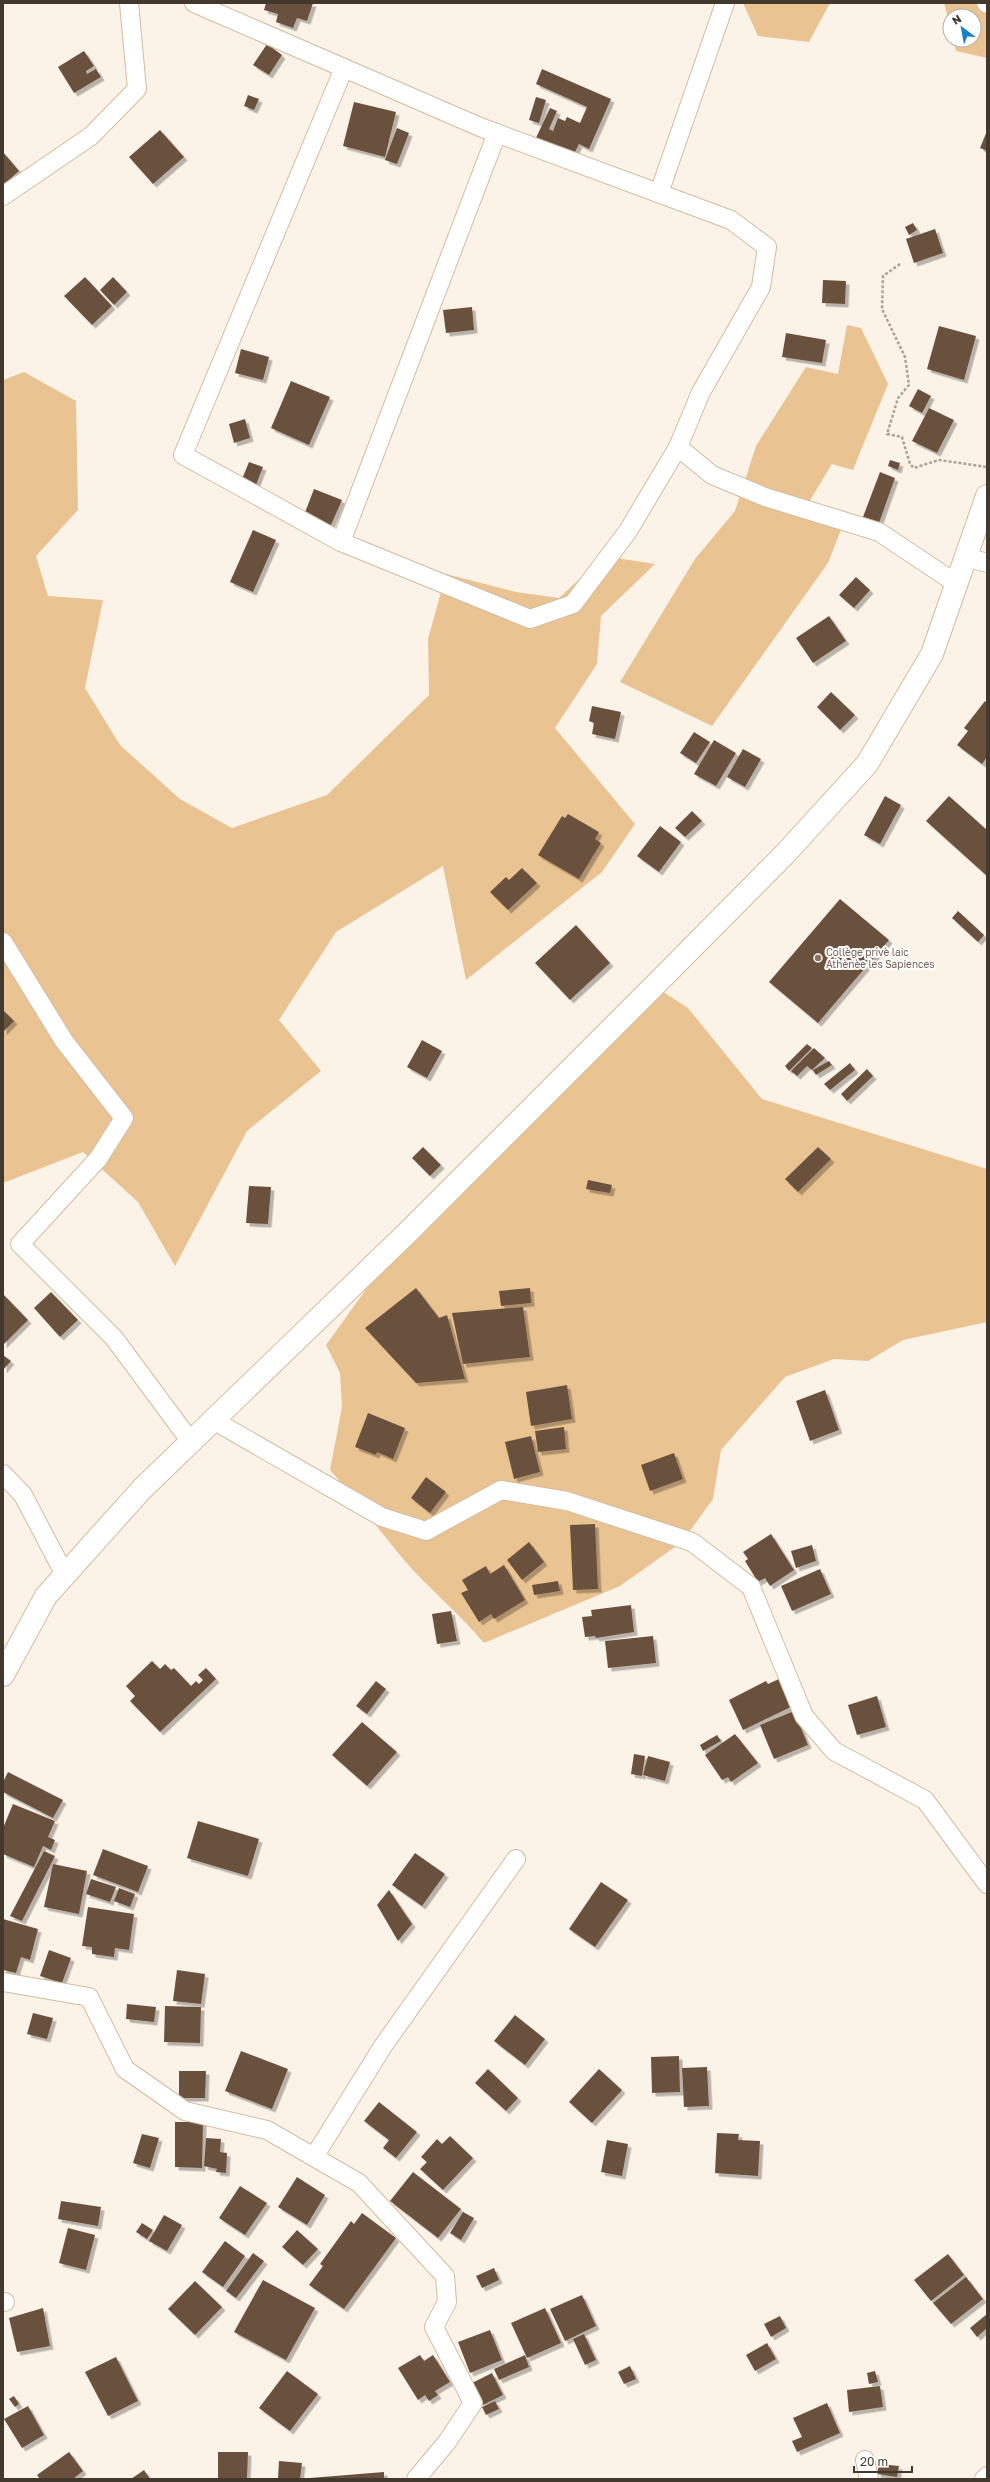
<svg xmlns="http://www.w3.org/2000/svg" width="990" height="2482" font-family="'Golos Text',sans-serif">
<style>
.green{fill:#eac393}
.building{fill:#6b513e;filter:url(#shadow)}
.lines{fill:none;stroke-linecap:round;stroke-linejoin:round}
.minor-casing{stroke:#d2bca0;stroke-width:20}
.tertiary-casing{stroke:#d2bca0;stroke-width:24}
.path{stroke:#aca398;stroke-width:2.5;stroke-dasharray:3 2;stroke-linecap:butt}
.minor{stroke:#fff;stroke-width:18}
.tertiary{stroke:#fff;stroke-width:22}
.education-dot{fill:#8d6e63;stroke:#fff;stroke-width:1.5}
.labels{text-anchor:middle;stroke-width:4;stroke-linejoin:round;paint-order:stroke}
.education-label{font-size:10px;fill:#785e54;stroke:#fff;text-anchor:start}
</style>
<defs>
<filter id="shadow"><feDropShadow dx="3.5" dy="3.5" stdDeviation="0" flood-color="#0004"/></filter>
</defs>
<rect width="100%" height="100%" fill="#fcf3e8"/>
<g class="green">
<path d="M 743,3 L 830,3 L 809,42 L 758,36 Z"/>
<path d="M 944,3 L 987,3 L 987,58 L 956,51 L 954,40 L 974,40 L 974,16 L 950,16 L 950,27 Z"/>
<path d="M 847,325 L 861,328 L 888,384 L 853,470 L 832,464 L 806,507 L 842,527 L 828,563 L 712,726 L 620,682 L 695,559 L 735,511 L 756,446 L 806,367 L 838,374 Z"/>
<path d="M 24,372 L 76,401 L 78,510 L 36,556 L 48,596 L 103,600 L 85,688 L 120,745 L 180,799 L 232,828 L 327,795 L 429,695 L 428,639 L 446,574 L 516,592 L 559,598 L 604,556 L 655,564 L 601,616 L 597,664 L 555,728 L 635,824 L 602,872 L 466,980 L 443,866 L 336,932 L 279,1020 L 321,1071 L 247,1131 L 175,1266 L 138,1202 L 83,1152 L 3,1183 L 3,380 Z"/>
<path d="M 654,986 L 688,1008 L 762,1099 L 987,1169 L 987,1322 L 903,1340 L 868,1361 L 834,1359 L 785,1377 L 721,1450 L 713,1499 L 682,1542 L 620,1586 L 484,1643 C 459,1613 429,1589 404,1560 C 379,1530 356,1499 330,1470 L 342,1407 L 340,1373 L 326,1345 L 406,1234 Z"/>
</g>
<g class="building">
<path d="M 266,3 L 313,3 L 307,21 L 297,18 L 293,28 L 276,22 L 278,14 L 264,10 Z"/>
<path d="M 267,44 L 282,55 L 269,75 L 253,65 Z"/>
<path d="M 84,51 L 94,66 L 86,71 L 87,74 L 96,69 L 101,77 L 74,93 L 58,67 Z"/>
<path d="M 542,69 L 611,99 L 589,149 L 579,144 L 573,156 L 535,140 L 550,108 L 557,111 L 549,129 L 553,131 L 558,118 L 565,121 L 567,117 L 580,123 L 587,107 L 536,84 Z"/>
<path d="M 248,95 L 259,99 L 254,110 L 244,106 Z"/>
<path d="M 536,97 L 546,100 L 539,123 L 529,120 Z"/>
<path d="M 354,102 L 396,112 L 385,157 L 343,146 Z"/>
<path d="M 397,128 L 409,133 L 397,164 L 385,160 Z"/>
<path d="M 160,130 L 184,157 L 153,184 L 129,157 Z"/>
<path d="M 987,131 L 987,151 L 980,148 Z"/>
<path d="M 3,152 L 19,171 L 3,185 Z"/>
<path d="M 913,223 L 917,230 L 909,235 L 905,227 Z"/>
<path d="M 935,229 L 943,253 L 914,263 L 906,239 Z"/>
<path d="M 85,277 L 112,306 L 92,325 L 64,296 Z"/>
<path d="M 113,277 L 127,292 L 114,305 L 100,290 Z"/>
<path d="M 823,280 L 846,281 L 845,304 L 822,303 Z"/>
<path d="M 472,307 L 474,330 L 446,333 L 443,310 Z"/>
<path d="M 939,326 L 976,336 L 964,380 L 927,369 Z"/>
<path d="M 786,333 L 826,340 L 822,363 L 782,357 Z"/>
<path d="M 241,349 L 269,357 L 263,380 L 235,373 Z"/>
<path d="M 291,381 L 330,397 L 309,445 L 271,428 Z"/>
<path d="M 918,389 L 931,396 L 922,413 L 909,406 Z"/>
<path d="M 929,408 L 954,420 L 937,453 L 912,441 Z"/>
<path d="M 245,419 L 250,438 L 234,443 L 229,424 Z"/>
<path d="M 890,460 L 900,463 L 898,470 L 888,466 Z"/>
<path d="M 249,462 L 263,467 L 254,490 L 240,484 Z"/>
<path d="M 880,472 L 895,478 L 879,523 L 863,517 Z"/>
<path d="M 314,489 L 342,500 L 331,525 L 304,515 Z"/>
<path d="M 253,530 L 276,540 L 253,592 L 230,582 Z"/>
<path d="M 856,577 L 870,590 L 854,608 L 839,595 Z"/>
<path d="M 829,616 L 846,641 L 813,663 L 796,638 Z"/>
<path d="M 831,692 L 855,715 L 840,730 L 817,707 Z"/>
<path d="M 985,701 L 987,703 L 987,757 L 982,764 L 957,745 L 968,731 L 964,728 Z"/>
<path d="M 592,706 L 621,712 L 615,739 L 592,734 L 594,723 L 589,721 Z"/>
<path d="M 694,732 L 710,742 L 696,763 L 680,753 Z"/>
<path d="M 714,740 L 736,753 L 716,786 L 694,774 Z"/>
<path d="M 743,749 L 761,759 L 745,787 L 727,777 Z"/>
<path d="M 885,796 L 901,805 L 880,844 L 864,835 Z"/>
<path d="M 949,796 L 987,830 L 987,876 L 926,821 Z"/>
<path d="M 692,811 L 702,821 L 685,837 L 675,828 Z"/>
<path d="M 568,814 L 599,832 L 595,839 L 601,843 L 579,879 L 538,855 L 562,816 L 565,818 Z"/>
<path d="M 660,826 L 681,842 L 659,872 L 637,856 Z"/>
<path d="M 522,868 L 537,883 L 508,910 L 490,892 L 506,877 L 509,880 Z"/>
<path d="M 840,899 L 889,940 L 818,1023 L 769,982 Z"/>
<path d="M 958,911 L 984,935 L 978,942 L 952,918 Z"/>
<path d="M 576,925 L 610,963 L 570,1000 L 535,963 Z"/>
<path d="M 3,1010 L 14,1021 L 3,1032 Z"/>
<path d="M 422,1040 L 442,1051 L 427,1078 L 407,1067 Z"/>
<path d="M 807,1044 L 812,1048 L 789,1071 L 785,1066 Z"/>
<path d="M 814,1048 L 825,1058 L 812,1070 L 807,1066 L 797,1076 L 791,1071 Z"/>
<path d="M 829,1061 L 832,1065 L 816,1075 L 813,1070 Z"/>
<path d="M 850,1063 L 855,1070 L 830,1090 L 824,1084 Z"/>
<path d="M 867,1069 L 873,1076 L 847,1101 L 841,1094 Z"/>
<path d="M 423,1147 L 441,1165 L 430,1176 L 412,1158 Z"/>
<path d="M 818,1147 L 831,1159 L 798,1192 L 785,1179 Z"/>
<path d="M 588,1180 L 612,1185 L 610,1193 L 586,1189 Z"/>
<path d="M 249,1186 L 271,1187 L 268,1224 L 246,1223 Z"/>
<path d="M 416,1288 L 439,1318 L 447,1315 L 465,1379 L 416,1383 L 365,1328 Z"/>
<path d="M 530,1288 L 531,1303 L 501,1306 L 499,1291 Z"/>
<path d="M 51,1292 L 78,1320 L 60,1337 L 34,1308 Z"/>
<path d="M 3,1294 L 28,1320 L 3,1345 Z"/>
<path d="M 523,1307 L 530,1357 L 463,1364 L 452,1313 Z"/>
<path d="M 3,1355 L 11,1361 L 3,1370 Z"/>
<path d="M 567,1385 L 572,1419 L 531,1426 L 526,1392 Z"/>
<path d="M 825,1390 L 839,1430 L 810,1441 L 796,1401 Z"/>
<path d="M 368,1413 L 405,1428 L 393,1459 L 377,1452 L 376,1455 L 355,1447 Z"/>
<path d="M 564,1427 L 566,1449 L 538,1452 L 535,1431 Z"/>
<path d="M 531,1436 L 540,1472 L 514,1479 L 505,1442 Z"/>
<path d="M 674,1453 L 683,1479 L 650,1491 L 641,1465 Z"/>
<path d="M 426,1477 L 446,1492 L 430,1513 L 411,1498 Z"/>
<path d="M 595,1524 L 598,1589 L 573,1590 L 570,1525 Z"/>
<path d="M 771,1534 L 794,1570 L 770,1586 L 765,1578 L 758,1582 L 745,1561 L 748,1559 L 743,1552 Z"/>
<path d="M 529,1542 L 544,1562 L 522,1580 L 507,1560 Z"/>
<path d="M 812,1545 L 816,1561 L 796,1568 L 791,1551 Z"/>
<path d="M 504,1565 L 525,1600 L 494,1619 L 491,1614 L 479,1622 L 461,1593 L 468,1590 L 462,1580 L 486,1566 L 490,1574 Z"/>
<path d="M 820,1569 L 831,1594 L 792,1611 L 781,1586 Z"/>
<path d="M 558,1581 L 560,1591 L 534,1595 L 532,1585 Z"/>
<path d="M 631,1605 L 634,1632 L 596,1638 L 595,1636 L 585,1637 L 582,1617 L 592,1616 L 591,1610 Z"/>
<path d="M 451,1611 L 457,1641 L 437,1644 L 432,1614 Z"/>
<path d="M 653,1636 L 656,1663 L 608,1668 L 605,1641 Z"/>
<path d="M 152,1661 L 160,1669 L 165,1664 L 171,1670 L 174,1668 L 191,1686 L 196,1681 L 199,1684 L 203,1680 L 198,1675 L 206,1668 L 216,1679 L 160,1732 L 130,1701 L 135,1696 L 126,1686 Z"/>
<path d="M 779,1679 L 793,1706 L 743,1730 L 729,1700 L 766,1681 L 768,1684 Z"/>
<path d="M 376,1681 L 386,1689 L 367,1714 L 356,1706 Z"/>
<path d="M 877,1696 L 886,1727 L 857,1735 L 848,1705 Z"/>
<path d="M 794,1711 L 808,1745 L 774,1759 L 760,1725 Z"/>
<path d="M 362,1722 L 397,1752 L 367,1786 L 332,1755 Z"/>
<path d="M 735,1734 L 758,1763 L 731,1782 L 728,1777 L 722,1780 L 705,1755 Z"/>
<path d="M 717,1735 L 721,1741 L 703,1751 L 700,1745 Z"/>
<path d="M 634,1754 L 645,1756 L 642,1776 L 631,1774 Z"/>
<path d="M 648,1756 L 670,1762 L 665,1781 L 643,1775 Z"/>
<path d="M 8,1772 L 63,1800 L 53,1818 L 3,1792 L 3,1782 Z"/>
<path d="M 13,1804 L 55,1821 L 48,1837 L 55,1840 L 51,1850 L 43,1846 L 34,1867 L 3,1854 L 3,1828 Z"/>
<path d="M 198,1821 L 259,1839 L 248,1876 L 187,1858 Z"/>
<path d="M 103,1849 L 148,1866 L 138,1892 L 93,1875 Z"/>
<path d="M 44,1851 L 55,1856 L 22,1921 L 10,1916 Z"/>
<path d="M 415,1853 L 445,1874 L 422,1906 L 392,1885 Z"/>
<path d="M 53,1864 L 87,1871 L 79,1914 L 44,1907 Z"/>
<path d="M 91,1879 L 116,1887 L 110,1902 L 86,1894 Z"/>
<path d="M 601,1882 L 628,1900 L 595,1947 L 569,1929 Z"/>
<path d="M 119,1888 L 135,1894 L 130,1907 L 114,1901 Z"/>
<path d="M 389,1890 L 412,1924 L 398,1941 L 377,1905 Z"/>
<path d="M 88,1907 L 134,1914 L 129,1950 L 115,1948 L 114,1957 L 92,1954 L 92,1947 L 82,1946 Z"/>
<path d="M 3,1919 L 38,1929 L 30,1960 L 21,1957 L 16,1973 L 3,1970 Z"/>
<path d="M 49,1950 L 71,1958 L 62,1983 L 40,1976 Z"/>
<path d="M 177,1970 L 205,1974 L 201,2004 L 173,2001 Z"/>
<path d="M 127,2004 L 156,2007 L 154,2022 L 126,2019 Z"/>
<path d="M 165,2006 L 201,2007 L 200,2043 L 164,2042 Z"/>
<path d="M 33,2013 L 53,2018 L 47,2039 L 27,2034 Z"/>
<path d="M 515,2015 L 545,2039 L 525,2065 L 494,2041 Z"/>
<path d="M 241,2051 L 288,2069 L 272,2109 L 225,2091 Z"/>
<path d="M 679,2056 L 680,2092 L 652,2093 L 651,2057 Z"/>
<path d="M 707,2067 L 709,2106 L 684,2107 L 682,2068 Z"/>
<path d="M 488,2069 L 518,2098 L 506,2111 L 475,2083 Z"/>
<path d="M 599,2069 L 622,2090 L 592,2123 L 569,2102 Z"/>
<path d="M 179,2071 L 206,2071 L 205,2098 L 179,2098 Z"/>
<path d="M 379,2102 L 417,2132 L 396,2158 L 383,2148 L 389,2140 L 364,2121 Z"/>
<path d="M 175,2122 L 203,2122 L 202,2168 L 175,2167 Z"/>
<path d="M 717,2133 L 739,2134 L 738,2140 L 760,2141 L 758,2176 L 715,2173 Z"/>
<path d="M 142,2134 L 159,2138 L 150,2168 L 133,2163 Z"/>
<path d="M 450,2136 L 473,2158 L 443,2190 L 420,2169 L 427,2162 L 421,2157 L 437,2139 L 442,2144 Z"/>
<path d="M 206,2138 L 221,2139 L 220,2152 L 227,2153 L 226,2173 L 216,2172 L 217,2169 L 204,2166 Z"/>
<path d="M 607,2140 L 628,2144 L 622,2176 L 601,2172 Z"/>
<path d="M 413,2172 L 461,2209 L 438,2238 L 390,2201 Z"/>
<path d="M 297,2177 L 325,2195 L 307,2225 L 278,2207 Z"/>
<path d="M 240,2186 L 267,2203 L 245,2235 L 219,2218 Z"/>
<path d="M 61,2201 L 101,2207 L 98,2226 L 58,2219 Z"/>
<path d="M 463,2212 L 474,2218 L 461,2240 L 450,2233 Z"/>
<path d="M 362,2213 L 396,2238 L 344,2309 L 309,2285 L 323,2266 L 320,2264 L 351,2221 L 354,2224 Z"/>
<path d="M 164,2215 L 182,2225 L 167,2251 L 149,2241 Z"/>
<path d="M 142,2223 L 153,2230 L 147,2239 L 136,2232 Z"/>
<path d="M 68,2228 L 95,2235 L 86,2270 L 59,2263 Z"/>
<path d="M 297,2230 L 318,2249 L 303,2265 L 282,2247 Z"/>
<path d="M 225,2241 L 245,2256 L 223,2287 L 202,2272 Z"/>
<path d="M 253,2253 L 264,2261 L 236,2298 L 226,2291 Z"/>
<path d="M 948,2254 L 964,2275 L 931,2301 L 914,2280 Z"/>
<path d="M 494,2268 L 499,2280 L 482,2288 L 476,2276 Z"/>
<path d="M 966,2277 L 983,2299 L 951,2324 L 933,2303 Z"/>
<path d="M 263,2280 L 315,2308 L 286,2360 L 234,2332 Z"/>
<path d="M 195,2281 L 222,2307 L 195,2335 L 168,2309 Z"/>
<path d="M 582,2295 L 596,2326 L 565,2341 L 550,2309 Z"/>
<path d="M 43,2308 L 50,2346 L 17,2352 L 9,2318 Z"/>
<path d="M 545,2308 L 561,2343 L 527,2358 L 511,2323 Z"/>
<path d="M 987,2314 L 987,2328 L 977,2337 L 970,2328 Z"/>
<path d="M 780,2316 L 786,2328 L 771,2337 L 764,2324 Z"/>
<path d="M 490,2330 L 502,2360 L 470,2373 L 458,2342 Z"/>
<path d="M 584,2334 L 596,2360 L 585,2365 L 573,2339 Z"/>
<path d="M 767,2343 L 776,2359 L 755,2371 L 746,2355 Z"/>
<path d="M 420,2355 L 424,2361 L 433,2355 L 450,2382 L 435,2391 L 438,2395 L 429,2401 L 425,2395 L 418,2400 L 398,2368 Z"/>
<path d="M 525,2355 L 529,2367 L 499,2380 L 494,2369 Z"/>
<path d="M 116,2357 L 138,2401 L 108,2416 L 85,2372 Z"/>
<path d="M 630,2366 L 636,2379 L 624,2384 L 618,2372 Z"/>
<path d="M 287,2371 L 318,2394 L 290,2431 L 259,2408 Z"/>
<path d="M 875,2371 L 878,2382 L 869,2384 L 867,2373 Z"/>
<path d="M 492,2373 L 503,2395 L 483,2405 L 472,2383 Z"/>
<path d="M 880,2386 L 883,2407 L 849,2412 L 847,2390 Z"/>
<path d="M 14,2396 L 19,2404 L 15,2407 L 9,2399 Z"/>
<path d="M 495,2401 L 499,2409 L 486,2415 L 482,2407 Z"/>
<path d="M 827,2403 L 840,2433 L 797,2452 L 792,2441 L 802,2437 L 793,2418 Z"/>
<path d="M 28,2406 L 44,2435 L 22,2448 L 4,2419 Z"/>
<path d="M 69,2452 L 83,2471 L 73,2479 L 40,2479 L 37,2475 Z"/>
<path d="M 218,2452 L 248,2452 L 247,2479 L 218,2479 Z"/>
<path d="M 279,2461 L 302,2463 L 300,2479 L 278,2479 Z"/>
<path d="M 879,2464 L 899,2466 L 897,2477 L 877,2474 Z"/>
<path d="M 144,2470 L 150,2479 L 131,2479 Z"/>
<path d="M 384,2472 L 384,2479 L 310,2479 L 310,2478 Z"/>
</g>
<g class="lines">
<g class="minor-casing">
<g id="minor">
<path d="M 194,3 L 480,127 L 731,220 L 767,247 L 761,287 L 701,392 L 678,447 L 712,475 L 765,497 L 879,532 L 957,584"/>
<path d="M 986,3 L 987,4"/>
<path d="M 344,68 L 183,455 L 341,542 L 530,619 L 573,604 L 628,531 L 678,447"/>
<path d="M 659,193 L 725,3"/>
<path d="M 3,196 L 91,136 L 137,89 L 129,3"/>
<path d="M 341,542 L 497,133"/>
<path d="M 966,557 L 987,563"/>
<path d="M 3,942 L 64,1041 L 124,1118 L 98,1159 L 20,1244 L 114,1338 L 191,1442"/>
<path d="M 213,1420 L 382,1517 L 426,1531 L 501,1490 L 567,1501 L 692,1542 L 751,1587 L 804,1716 L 834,1751 L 925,1800 L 987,1884"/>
<path d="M 3,1474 L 23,1495 L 65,1575"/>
<path d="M 3,1982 L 89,1997 L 125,2069 L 185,2111 L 267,2130 L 359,2183 L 445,2276 L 447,2302 L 434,2327 L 473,2403 L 447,2442 L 416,2479"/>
<path d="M 314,2157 L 383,2046 L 516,1859"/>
<path d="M 3,2302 L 5,2302"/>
<path d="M 865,2460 L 869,2479"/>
<path d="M 984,2479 L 987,2476"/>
</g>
</g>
<g class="tertiary-casing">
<path id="tertiary" d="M 3,1675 L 46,1596 L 142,1489 L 406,1234 L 654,986 L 784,855 L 867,764 L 932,654 L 987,496"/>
</g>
<path class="path" d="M 900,264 L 883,276 L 882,309 L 905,357 L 909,385 L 898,398 L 887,434 L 902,437 L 910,464 L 914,468 L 939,460 L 987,467"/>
<use href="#minor" class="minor"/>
<use href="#tertiary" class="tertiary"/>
</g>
<circle class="education-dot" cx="818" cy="958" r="4"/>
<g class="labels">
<g class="education-label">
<text x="826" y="956">Collège privè laic<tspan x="826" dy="12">Athènèe les Sapiences</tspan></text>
</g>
</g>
<rect width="990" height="2482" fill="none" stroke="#42382d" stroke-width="8"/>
<g transform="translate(962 28) rotate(328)"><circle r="19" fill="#ffffff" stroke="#b3afab"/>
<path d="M0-3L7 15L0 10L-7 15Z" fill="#1680ca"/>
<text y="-6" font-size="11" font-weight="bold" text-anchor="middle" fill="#42382d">N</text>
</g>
<path d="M854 2466v6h58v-6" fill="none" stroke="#42382d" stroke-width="2"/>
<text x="860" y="2466" font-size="12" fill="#42382d" stroke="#ffffff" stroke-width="3" paint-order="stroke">20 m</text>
</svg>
